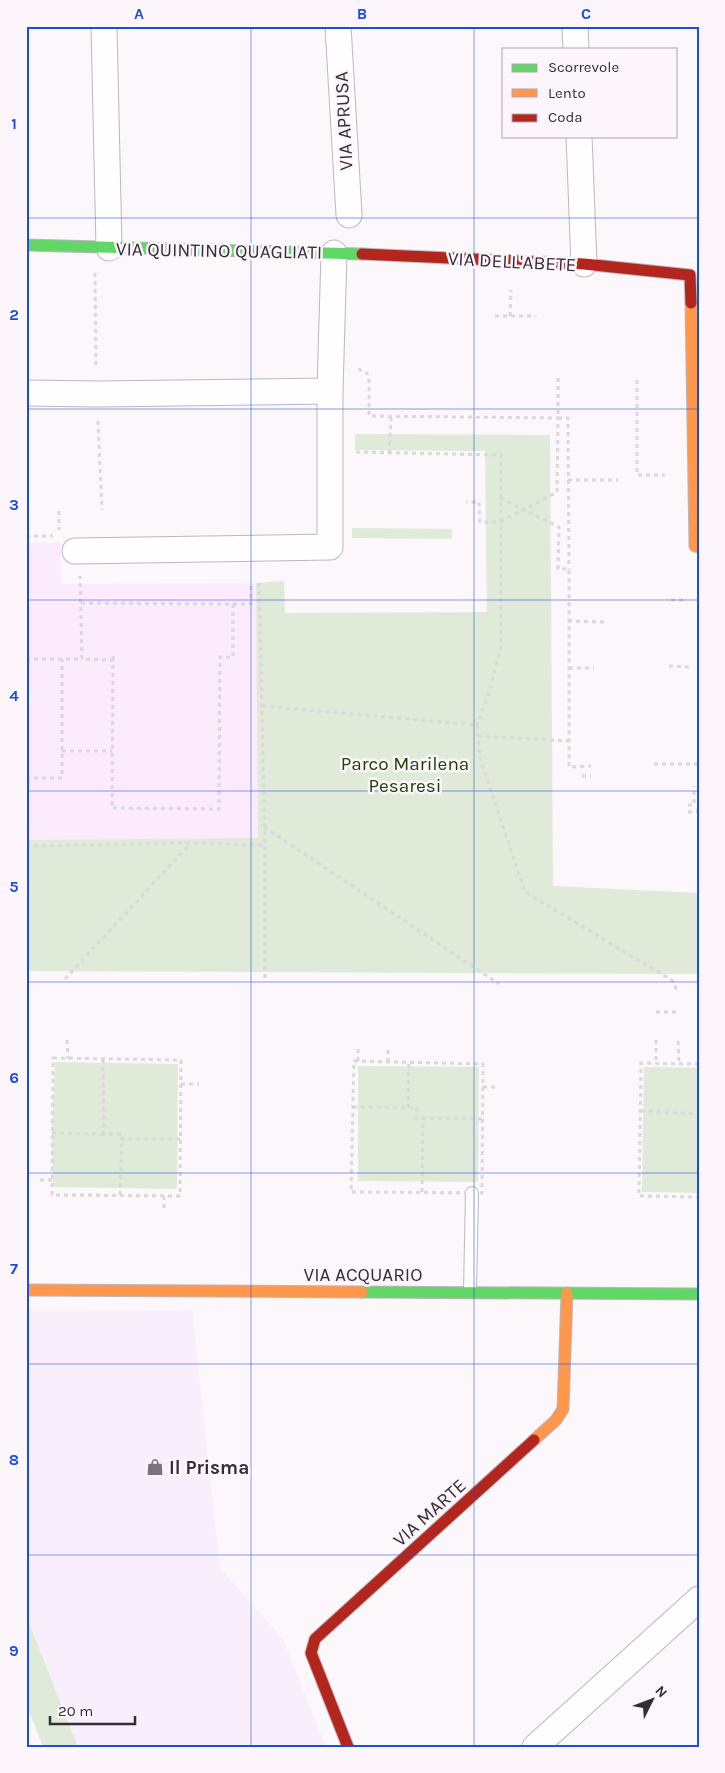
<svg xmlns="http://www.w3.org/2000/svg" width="725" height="1773" font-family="Karla,sans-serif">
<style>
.commercial{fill:#f9effc}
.built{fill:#fcebfc}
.green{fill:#dfebd8}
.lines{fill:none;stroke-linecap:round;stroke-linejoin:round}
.lane-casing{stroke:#beb7be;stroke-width:14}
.street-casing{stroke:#beb7be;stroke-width:27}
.fast-casing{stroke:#beb7be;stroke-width:13}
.slow-casing{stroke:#beb7be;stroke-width:13}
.jam-casing{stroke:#beb7be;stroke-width:13}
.path{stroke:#dad8da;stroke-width:3;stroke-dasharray:4 4;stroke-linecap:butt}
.lane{stroke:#fefefe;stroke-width:12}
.street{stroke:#fefefe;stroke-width:25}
.fast{stroke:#63d668;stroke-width:11}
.slow{stroke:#ff974d;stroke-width:11}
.jam{stroke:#b3261e;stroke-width:11}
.grid{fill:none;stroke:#1d4ed8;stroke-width:1;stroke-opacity:0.55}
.labels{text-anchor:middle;stroke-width:5;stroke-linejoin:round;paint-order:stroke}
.street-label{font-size:19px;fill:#362b36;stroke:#fcf6fc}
.park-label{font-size:19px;fill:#1f4201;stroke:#fcf6fc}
.poi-label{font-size:19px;font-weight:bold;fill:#362b36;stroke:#fcf6fc;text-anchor:start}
.neatline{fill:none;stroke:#1d4ed8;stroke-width:2}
.grid-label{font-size:16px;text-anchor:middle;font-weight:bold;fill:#1d4ed8}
</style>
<rect width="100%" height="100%" fill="#fbf7fb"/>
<path class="commercial" d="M 192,1310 L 220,1568 L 283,1639 L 326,1747 L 78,1747 L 26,1615 L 26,1311 Z"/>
<path class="built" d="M 60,542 L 61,584 L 256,583 L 259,839 L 26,840 L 26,543 Z"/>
<g class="green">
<path d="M 355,434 L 550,435 L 553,886 L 699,893 L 699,974 L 26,971 L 26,840 L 258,838 L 256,583 L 284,581 L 285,613 L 487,612 L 485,451 L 355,450 Z"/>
<path d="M 352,528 L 452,529 L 452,539 L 352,538 Z"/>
<path d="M 55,1062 L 178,1064 L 177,1189 L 53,1187 L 52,1133 Z"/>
<path d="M 358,1066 L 479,1067 L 478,1182 L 358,1181 Z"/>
<path d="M 644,1067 L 699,1068 L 699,1193 L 642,1192 Z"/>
<path d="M 26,1615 L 78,1747 L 43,1747 L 26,1703 Z"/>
</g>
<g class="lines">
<g class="lane-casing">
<path id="lane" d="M 470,1292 L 472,1193"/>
</g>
<g class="street-casing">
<g id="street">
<path d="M 104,26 L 109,248"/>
<path d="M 338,26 L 349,215"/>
<path d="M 575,26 L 576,49"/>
<path d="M 579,136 L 584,264"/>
<path d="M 26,393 L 98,394 L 330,391 L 334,253"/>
<path d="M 75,551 L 330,547 L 330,391"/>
<path d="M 535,1747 L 699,1599"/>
</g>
</g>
<g class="fast-casing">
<g id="fast">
<path d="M 26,245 L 362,254"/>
<path d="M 362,1292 L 699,1294"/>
</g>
</g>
<g class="slow-casing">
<g id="slow">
<path d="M 691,303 L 695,546 L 699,547"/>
<path d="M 26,1290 L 362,1292"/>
<path d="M 534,1440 L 556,1420 L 563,1409 L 567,1293"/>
</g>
</g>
<g class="jam-casing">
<g id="jam">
<path d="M 362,254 L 584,264 L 690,275 L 691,303"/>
<path d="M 348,1747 L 311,1653 L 315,1639 L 534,1440"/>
</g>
</g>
<g class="path">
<path d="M 95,273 L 96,367"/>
<path d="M 510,316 L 511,290"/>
<path d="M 496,317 L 496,316 L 535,316 L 535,317"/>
<path d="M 358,369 L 367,373 L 369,381 L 369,416 L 558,418 L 557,492 L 500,522 L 480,522 L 479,502 L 466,502"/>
<path d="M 558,378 L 558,418 L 568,418 L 569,569"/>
<path d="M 637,380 L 637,475 L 665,475"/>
<path d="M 98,421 L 102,510"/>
<path d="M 356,452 L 501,455 L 501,647 L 489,692 L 477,725"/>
<path d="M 389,453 L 391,417"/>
<path d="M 568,480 L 618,480"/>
<path d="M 500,498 L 559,527 L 558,569 L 569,569 L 569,767 L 591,766"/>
<path d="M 59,511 L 59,530"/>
<path d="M 26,536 L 53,536"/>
<path d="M 259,583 L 265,845"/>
<path d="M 671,600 L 687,600"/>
<path d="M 81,603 L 233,604 L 233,657 L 220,657 L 219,809 L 112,808 L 113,660 L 82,659"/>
<path d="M 233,604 L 251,604 L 251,583"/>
<path d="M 568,621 L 605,622"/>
<path d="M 26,659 L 82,659 L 80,576"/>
<path d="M 113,660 L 113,654"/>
<path d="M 669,666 L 690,667"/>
<path d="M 569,668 L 594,668"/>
<path d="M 262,706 L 477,725 L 480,758 L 525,892 L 673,981 L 678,993"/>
<path d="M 478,736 L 569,741"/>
<path d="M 62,751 L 112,751"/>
<path d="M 654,764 L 699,764"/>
<path d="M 582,776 L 591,776"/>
<path d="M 26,778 L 62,778 L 62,659"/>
<path d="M 688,805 L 694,805 L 694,786"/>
<path d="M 688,812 L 699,811"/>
<path d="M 264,827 L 499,984"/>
<path d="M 26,846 L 190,843 L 265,845 L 265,980"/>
<path d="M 65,979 L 190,844"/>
<path d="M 656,1012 L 678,1012"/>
<path d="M 67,1040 L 68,1059"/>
<path d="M 656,1040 L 656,1063"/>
<path d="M 678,1041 L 679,1063"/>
<path d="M 53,1058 L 181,1060 L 180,1196 L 52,1195 Z"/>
<path d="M 103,1059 L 104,1134 L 122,1134 L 122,1139 L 180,1139"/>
<path d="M 354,1061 L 483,1064 L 482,1193 L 351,1192 Z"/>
<path d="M 358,1061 L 358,1049"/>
<path d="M 388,1062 L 388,1049"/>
<path d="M 699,1064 L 641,1063 L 639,1196 L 699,1197"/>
<path d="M 181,1084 L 199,1084"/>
<path d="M 483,1087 L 496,1087"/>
<path d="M 353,1107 L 417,1108 L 416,1118 L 483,1119"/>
<path d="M 408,1108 L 409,1062"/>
<path d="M 641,1111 L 699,1114"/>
<path d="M 52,1133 L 104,1134"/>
<path d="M 40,1180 L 52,1180"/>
<path d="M 422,1192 L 423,1118"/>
<path d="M 120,1195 L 122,1139"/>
<path d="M 164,1196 L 164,1211"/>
</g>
<use href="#lane" class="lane"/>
<use href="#street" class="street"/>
<use href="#fast" class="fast"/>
<use href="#slow" class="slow"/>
<use href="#jam" class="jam"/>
</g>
<path class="grid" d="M 251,26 L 251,1747M 474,26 L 474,1747M 26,218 L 699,218M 26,409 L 699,409M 26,600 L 699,600M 26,791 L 699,791M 26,982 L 699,982M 26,1173 L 699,1173M 26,1364 L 699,1364M 26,1555 L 699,1555"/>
<defs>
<g id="shop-bare" transform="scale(1.35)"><path d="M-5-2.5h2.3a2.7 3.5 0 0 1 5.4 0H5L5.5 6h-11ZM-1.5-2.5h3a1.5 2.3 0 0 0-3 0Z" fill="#7b727b" stroke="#fcf6fc" stroke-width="2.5" paint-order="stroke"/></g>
</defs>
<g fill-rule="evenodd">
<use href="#shop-bare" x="155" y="1467"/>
</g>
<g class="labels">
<g class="street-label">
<text transform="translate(343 121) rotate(-93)" y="7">VIA APRUSA</text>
<text transform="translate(219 250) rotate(1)" y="7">VIA QUINTINO QUAGLIATI</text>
<text transform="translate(512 261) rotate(3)" y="7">VIA DELL'ABETE</text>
<text x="363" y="1281">VIA ACQUARIO</text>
<text transform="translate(429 1512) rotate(-42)" y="7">VIA MARTE</text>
</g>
<g class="park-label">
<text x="405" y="770">Parco Marilena<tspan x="405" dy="22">Pesaresi</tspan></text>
</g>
<g class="poi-label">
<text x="169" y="1474">Il Prisma</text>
</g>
</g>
<rect width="725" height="1773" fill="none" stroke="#fcf6fc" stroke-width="55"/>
<rect x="502" y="48" width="175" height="90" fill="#fcf6fc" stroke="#ada5ad"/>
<rect x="512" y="64" width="25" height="8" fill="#63d668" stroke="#ada5ad"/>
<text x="548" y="72" font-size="15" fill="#362b36">Scorrevole</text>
<rect x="512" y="89" width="25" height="8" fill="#ff974d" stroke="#ada5ad"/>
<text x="548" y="98" font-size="15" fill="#362b36">Lento</text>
<rect x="512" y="114" width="25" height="8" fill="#b3261e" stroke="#ada5ad"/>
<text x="548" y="122" font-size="15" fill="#362b36">Coda</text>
<g transform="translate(652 1700) rotate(48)" stroke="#fcf6fc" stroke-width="4" paint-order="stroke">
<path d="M0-4L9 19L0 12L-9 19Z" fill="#362b36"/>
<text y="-8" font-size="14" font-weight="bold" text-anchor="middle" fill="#362b36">N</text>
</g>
<path d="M50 1716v8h85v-8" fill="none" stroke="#362b36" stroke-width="2.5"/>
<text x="58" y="1716" font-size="15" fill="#362b36" stroke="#fcf6fc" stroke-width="4" paint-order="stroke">20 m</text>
<rect x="28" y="28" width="670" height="1718" class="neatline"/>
<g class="grid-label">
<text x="139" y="19">A</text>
<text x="362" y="19">B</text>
<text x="586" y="19">C</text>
<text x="14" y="129">1</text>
<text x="14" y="320">2</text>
<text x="14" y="510">3</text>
<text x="14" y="701">4</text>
<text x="14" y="892">5</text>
<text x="14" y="1083">6</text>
<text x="14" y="1274">7</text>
<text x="14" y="1465">8</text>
<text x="14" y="1656">9</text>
</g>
</svg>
